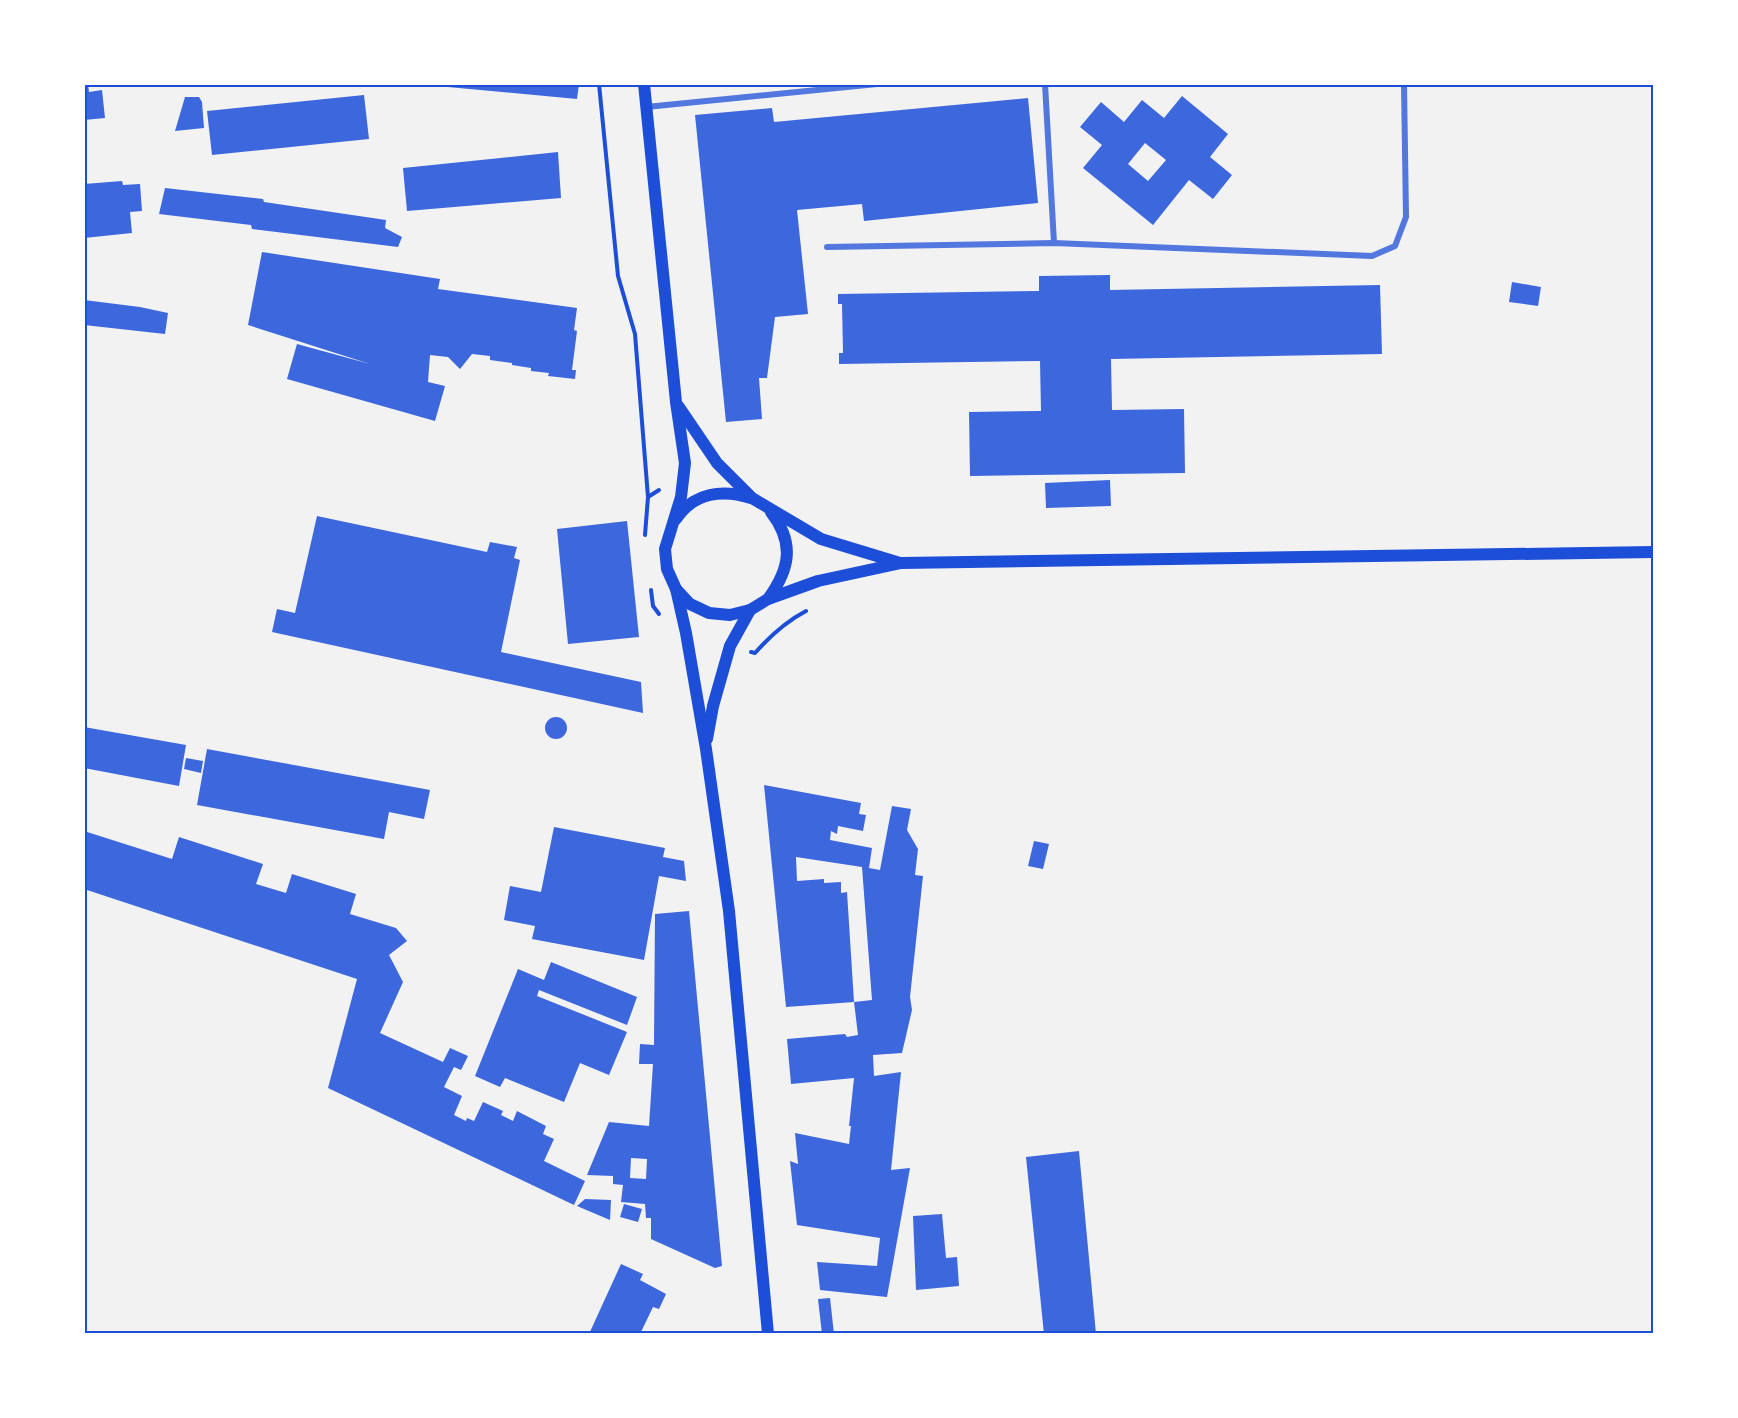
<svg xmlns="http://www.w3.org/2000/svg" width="1738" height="1418" font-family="Karla,sans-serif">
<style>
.building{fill:#3d67dc;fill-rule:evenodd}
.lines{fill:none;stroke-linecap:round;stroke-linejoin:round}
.path{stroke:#1d4ed8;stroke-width:4}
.minor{stroke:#5277de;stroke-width:6}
.secondary{stroke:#1d4ed8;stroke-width:12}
.neatline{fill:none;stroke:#1d4ed8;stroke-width:2}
</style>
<rect width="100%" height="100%" fill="#f2f2f2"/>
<g class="building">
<path d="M 84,84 L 88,84 L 89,92 L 102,90 L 105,118 L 84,120 Z"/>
<path d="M 437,84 L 579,84 L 577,99 L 437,86 Z"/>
<path d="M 364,95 L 369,139 L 212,155 L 207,111 Z"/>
<path d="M 1182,96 L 1228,134 L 1210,157 L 1232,175 L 1213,199 L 1189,180 L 1153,225 L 1083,168 L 1102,145 L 1080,127 L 1101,102 L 1124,122 L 1142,100 L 1164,118 ZM 1145,143 L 1166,160 L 1148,181 L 1128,164 Z"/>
<path d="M 185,97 L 199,97 L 202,102 L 204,128 L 175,131 Z"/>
<path d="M 1028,98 L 1038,203 L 864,221 L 862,204 L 797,210 L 808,314 L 775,317 L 767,378 L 759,378 L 762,419 L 726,422 L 695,115 L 772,108 L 774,122 Z"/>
<path d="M 558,152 L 561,198 L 407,211 L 403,168 Z"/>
<path d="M 122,181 L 123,185 L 140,184 L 142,211 L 130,212 L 132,233 L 84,238 L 84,184 Z"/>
<path d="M 165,188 L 263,199 L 264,202 L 386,220 L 385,228 L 402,237 L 398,247 L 252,229 L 251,225 L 159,214 Z"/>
<path d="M 262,252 L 440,279 L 438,289 L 577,308 L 574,330 L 577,331 L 572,370 L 576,370 L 575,379 L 548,376 L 549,373 L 531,371 L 531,368 L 512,365 L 512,363 L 490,360 L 490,356 L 472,354 L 460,369 L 448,357 L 430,355 L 428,382 L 445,386 L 435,421 L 287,379 L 297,344 L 370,364 L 248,325 Z"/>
<path d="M 1110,275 L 1110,290 L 1380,285 L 1382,354 L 1111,359 L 1112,410 L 1184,409 L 1185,473 L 970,476 L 969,412 L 1041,411 L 1040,361 L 839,364 L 839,353 L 843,353 L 842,304 L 838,304 L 838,294 L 1039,291 L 1039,276 Z"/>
<path d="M 1512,282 L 1541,287 L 1538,306 L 1509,302 Z"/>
<path d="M 84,300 L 140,307 L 168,313 L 165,334 L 84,325 Z"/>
<path d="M 1110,480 L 1111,506 L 1046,508 L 1045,483 Z"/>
<path d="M 317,516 L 487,552 L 490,542 L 517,547 L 514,558 L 520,560 L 501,652 L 641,682 L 643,713 L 272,632 L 277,609 L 295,613 Z"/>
<path d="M 627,521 L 639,637 L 568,644 L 557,529 Z"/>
<circle cx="556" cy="728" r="11"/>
<path d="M 84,727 L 186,745 L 179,786 L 84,768 Z"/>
<path d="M 207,749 L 430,790 L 424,819 L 389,812 L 384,839 L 197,805 Z"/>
<path d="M 186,758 L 203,761 L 201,773 L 184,769 Z"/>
<path d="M 764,785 L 861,803 L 859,814 L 866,815 L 863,831 L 838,826 L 837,834 L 831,831 L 830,840 L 872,848 L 869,868 L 880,870 L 892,806 L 911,809 L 907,830 L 918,849 L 915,875 L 923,876 L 910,997 L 912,1010 L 902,1053 L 873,1055 L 874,1076 L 901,1072 L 891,1170 L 910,1168 L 887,1297 L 820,1290 L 817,1262 L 877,1266 L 880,1238 L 797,1225 L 790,1161 L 798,1164 L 795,1133 L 849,1144 L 851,1126 L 849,1126 L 854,1078 L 791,1084 L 787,1039 L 845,1034 L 847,1037 L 858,1035 L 854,1002 L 872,1000 L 862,867 L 796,857 L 797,881 L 824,879 L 824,883 L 841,882 L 841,893 L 847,892 L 854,1002 L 786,1007 Z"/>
<path d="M 554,827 L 665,848 L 663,857 L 684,861 L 686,881 L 659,876 L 644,960 L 532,939 L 535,926 L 504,920 L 510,886 L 541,892 Z"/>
<path d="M 84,831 L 172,859 L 179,837 L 263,864 L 256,884 L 286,893 L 292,874 L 356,894 L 350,914 L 396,928 L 407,941 L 389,955 L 403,982 L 380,1033 L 443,1062 L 450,1048 L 468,1056 L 461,1070 L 454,1067 L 444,1087 L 462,1096 L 454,1115 L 466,1121 L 467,1118 L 474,1121 L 483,1102 L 503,1111 L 501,1115 L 513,1121 L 517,1111 L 546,1126 L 543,1134 L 554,1139 L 544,1161 L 585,1181 L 574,1205 L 328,1088 L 357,979 L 84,889 Z"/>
<path d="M 1034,841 L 1049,844 L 1043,869 L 1028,866 Z"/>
<path d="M 689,911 L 722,1266 L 715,1268 L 651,1239 L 651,1218 L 646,1218 L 645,1204 L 621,1202 L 623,1185 L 613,1184 L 613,1176 L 587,1175 L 609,1122 L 649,1126 L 653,1064 L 639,1064 L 640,1044 L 654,1045 L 655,914 ZM 631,1158 L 647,1159 L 646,1179 L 630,1178 Z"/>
<path d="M 551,962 L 637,997 L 627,1025 L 539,990 L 537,996 L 627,1032 L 609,1075 L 580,1063 L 564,1102 L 505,1078 L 500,1087 L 475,1076 L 518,969 L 544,980 Z"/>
<path d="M 1079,1151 L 1096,1334 L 1044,1334 L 1026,1157 Z"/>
<path d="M 585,1199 L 611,1200 L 610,1220 L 577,1206 Z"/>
<path d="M 624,1204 L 642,1209 L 638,1222 L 620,1217 Z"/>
<path d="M 942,1214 L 946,1258 L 957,1257 L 959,1286 L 916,1290 L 913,1216 Z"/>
<path d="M 621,1264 L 643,1274 L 640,1280 L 666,1294 L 659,1309 L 653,1307 L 640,1334 L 589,1334 Z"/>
<path d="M 830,1298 L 834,1334 L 822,1334 L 818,1299 Z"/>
</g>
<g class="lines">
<g class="path">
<path d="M 599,84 L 618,276 L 635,334 L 648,497 L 645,535"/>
<path d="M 648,497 L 659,490"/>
<path d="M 651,590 L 653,606 L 659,614"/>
<path d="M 751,652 L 755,653 C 770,636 785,622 806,611"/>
</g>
<g class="minor">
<path d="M 1045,84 L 1054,243"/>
<path d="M 646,107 L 877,84"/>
<path d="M 827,247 L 1054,243 L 1372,256 L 1395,246 L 1406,217 L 1404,84"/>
</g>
<g class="secondary">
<path d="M 644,84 L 676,402 L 685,463 L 681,497 L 665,549 L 667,569 L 676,589 L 686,633 L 706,749 L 729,911 L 768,1334"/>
<path d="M 679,407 L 717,463 L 752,498 L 821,539 L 900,563"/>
<path d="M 676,519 C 694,492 723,489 751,498"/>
<path d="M 676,589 L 690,604 L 709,613 L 730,615 L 750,610 L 768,599 L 818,581 L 901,563 L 1654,552"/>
<path d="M 768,599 C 790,569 795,543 771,512"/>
<path d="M 707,739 L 713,706 L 730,646 L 750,610"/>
</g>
</g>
<rect width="1738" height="1418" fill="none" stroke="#ffffff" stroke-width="171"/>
<rect x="86" y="86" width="1566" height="1246" class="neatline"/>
</svg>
